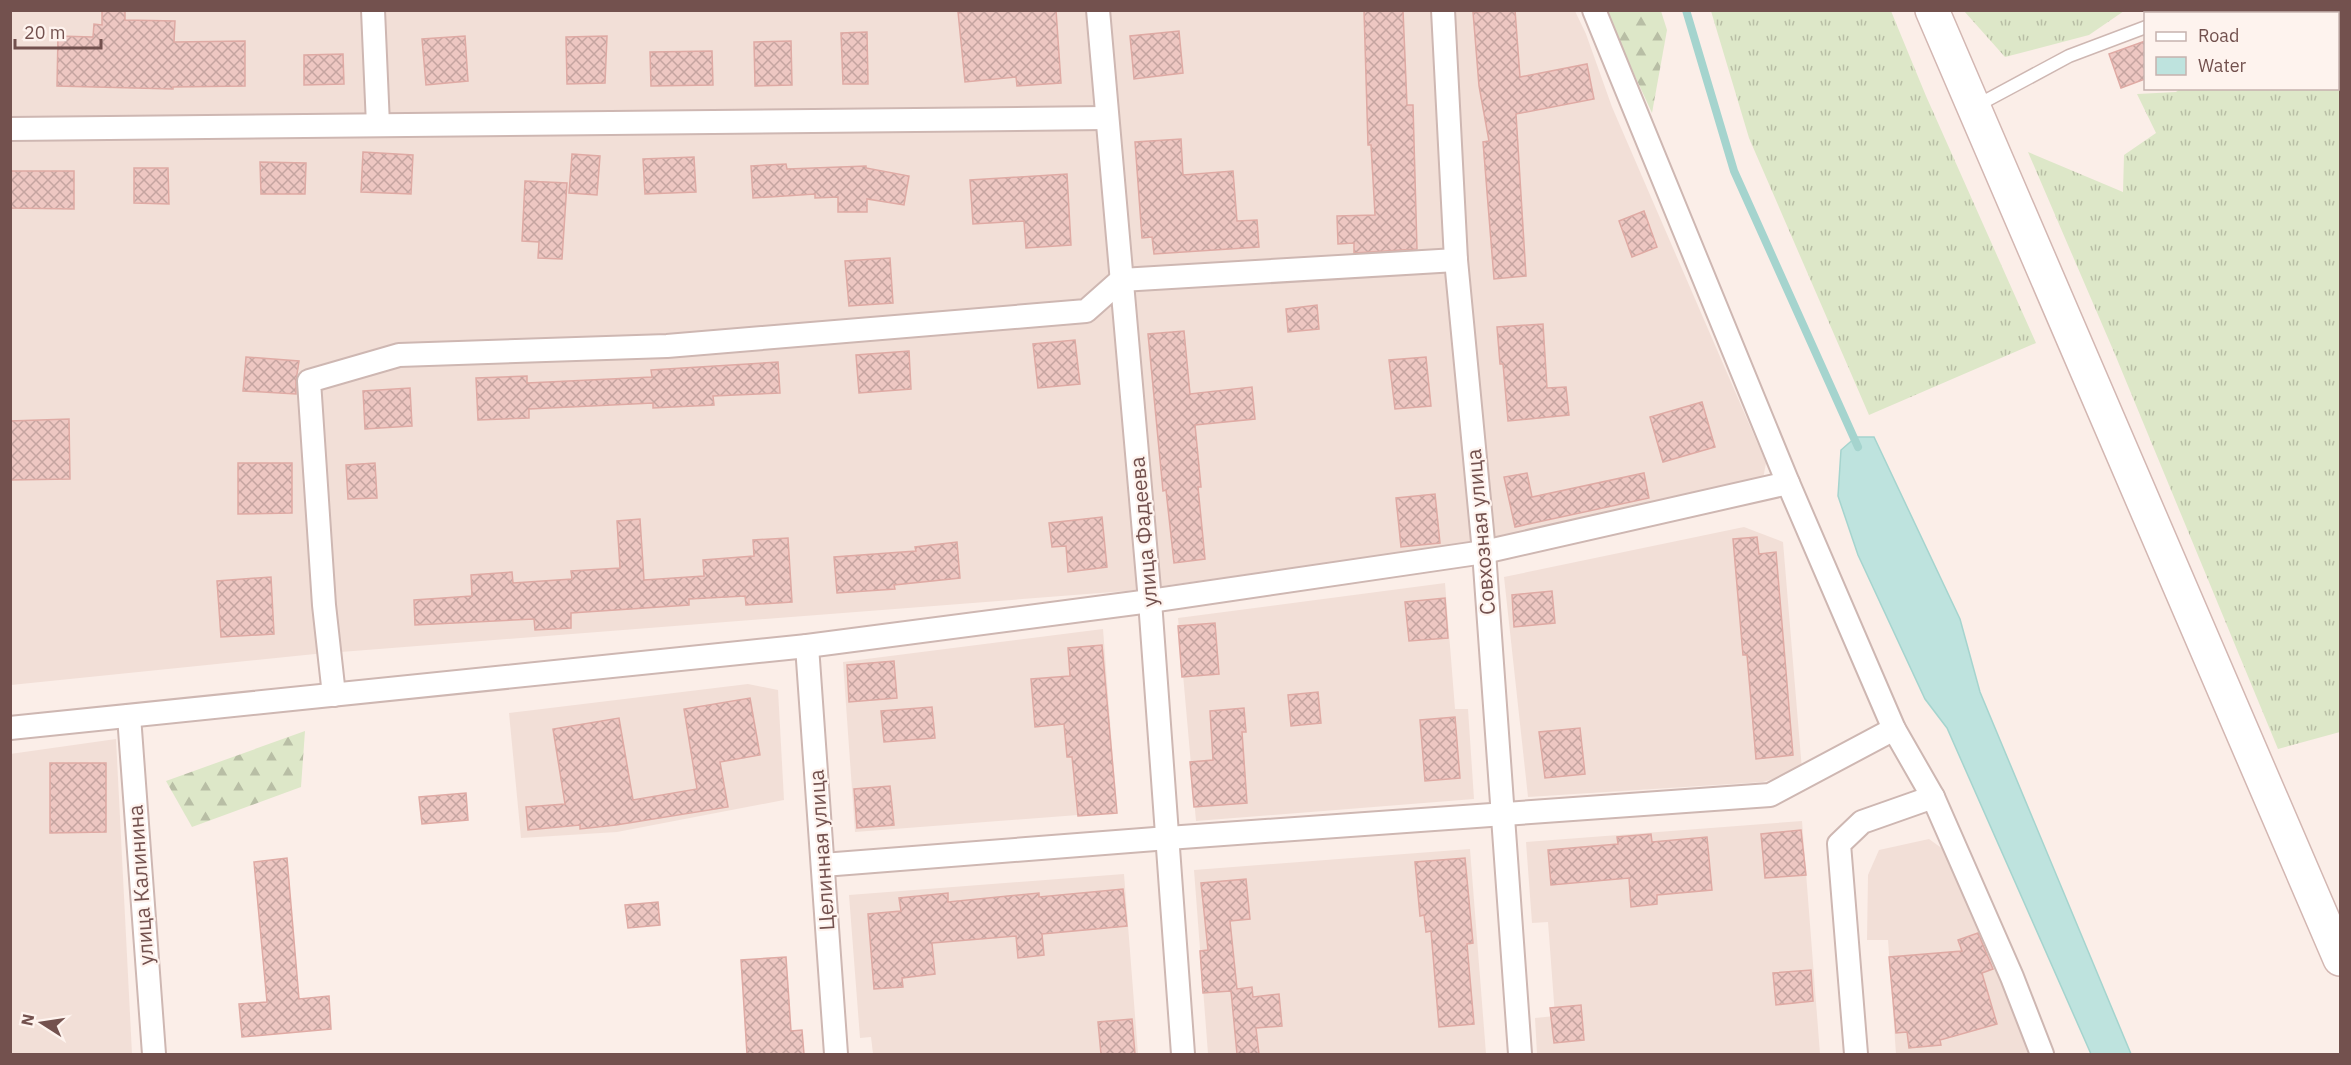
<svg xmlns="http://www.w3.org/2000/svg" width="2351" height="1065" font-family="'IBM Plex Sans',sans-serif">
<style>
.residential{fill:#f2dfd7}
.grass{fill:url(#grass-tufts)}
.forest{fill:url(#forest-firs)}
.water{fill:#bee3de;stroke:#a5d4ce;stroke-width:1.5}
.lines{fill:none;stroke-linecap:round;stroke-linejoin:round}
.stream{stroke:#a5d4ce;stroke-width:8}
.building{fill:url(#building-cross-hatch);stroke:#dfaaa4;stroke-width:1.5}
.service-casing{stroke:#ceb7b2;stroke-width:15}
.minor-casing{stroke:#ceb7b2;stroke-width:26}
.secondary-casing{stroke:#d3b7b2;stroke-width:36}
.service{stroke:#fff;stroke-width:12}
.minor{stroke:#fff;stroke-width:22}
.secondary{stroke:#fff;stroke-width:33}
.labels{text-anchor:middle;stroke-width:4.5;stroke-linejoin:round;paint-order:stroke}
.street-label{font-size:21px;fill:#73514e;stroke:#fef3ee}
</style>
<defs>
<pattern id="grass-tufts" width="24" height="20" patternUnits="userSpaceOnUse" patternTransform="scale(1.5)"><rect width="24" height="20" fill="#dde7c8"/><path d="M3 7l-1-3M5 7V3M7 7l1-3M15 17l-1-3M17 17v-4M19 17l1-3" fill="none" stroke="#b8bea5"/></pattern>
<pattern id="forest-firs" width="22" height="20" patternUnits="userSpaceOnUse" patternTransform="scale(1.5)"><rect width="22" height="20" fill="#dde7c8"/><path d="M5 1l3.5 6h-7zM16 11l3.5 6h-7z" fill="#b8bea5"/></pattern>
<pattern id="building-cross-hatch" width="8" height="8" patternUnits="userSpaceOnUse" patternTransform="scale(1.5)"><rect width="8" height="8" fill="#eec7c2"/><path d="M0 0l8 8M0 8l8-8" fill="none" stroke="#c5a4a0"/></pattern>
</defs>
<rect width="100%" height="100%" fill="#fbeee8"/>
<g class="residential">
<path d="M 10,11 L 1575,11 L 1586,34 L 1612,107 L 1766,463 L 1763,479 L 1544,529 L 1457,545 L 1126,591 L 315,654 L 11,685 Z"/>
<path d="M 1744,527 L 1783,542 L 1802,770 L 1763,782 L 1528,797 L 1504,577 Z"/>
<path d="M 1445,583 L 1455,709 L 1468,709 L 1474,799 L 1196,821 L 1178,618 Z"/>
<path d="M 1103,629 L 1117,812 L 855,832 L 843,662 Z"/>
<path d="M 748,684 L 778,690 L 784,800 L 617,832 L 521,838 L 509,713 Z"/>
<path d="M 116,739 L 132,1054 L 11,1054 L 10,754 Z"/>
<path d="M 1802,821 L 1820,1054 L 1537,1054 L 1535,1018 L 1555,1016 L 1548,922 L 1532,923 L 1526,842 Z"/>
<path d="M 1929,839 L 1951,855 L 2031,1054 L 1896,1054 L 1888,940 L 1867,940 L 1868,875 L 1879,850 Z"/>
<path d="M 1470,849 L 1486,1054 L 1208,1054 L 1194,870 Z"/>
<path d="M 1124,874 L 1138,1054 L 873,1054 L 871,1037 L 860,1038 L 849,895 Z"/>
</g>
<g class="grass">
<path d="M 1711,11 L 1891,11 L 1926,96 L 2036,343 L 1869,415 L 1749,138 Z"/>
<path d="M 1964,11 L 2124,11 L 2089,35 L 2005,57 Z"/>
<path d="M 2249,11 L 2340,11 L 2340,732 L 2278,749 L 2114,352 L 2028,152 L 2123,192 L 2124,155 L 2156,133 L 2137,94 L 2176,92 L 2181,88 L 2338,88 L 2338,14 L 2247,13 Z"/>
</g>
<g class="forest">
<path d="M 1605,11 L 1661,11 L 1667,30 L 1652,113 Z"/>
<path d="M 305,731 L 301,787 L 192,827 L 166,781 Z"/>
</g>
<path class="water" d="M 1856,437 L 1874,437 L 1960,619 L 1980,692 L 2131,1054 L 2091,1054 L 1947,728 L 1925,699 L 1858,555 L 1838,496 L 1841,450 Z"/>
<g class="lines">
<path class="stream" d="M 1686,10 L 1734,171 L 1858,447"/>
</g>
<g class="building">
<path d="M 102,10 L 125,10 L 125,20 L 175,21 L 174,42 L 245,41 L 245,86 L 173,87 L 173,89 L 57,86 L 58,36 L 93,37 L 94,24 L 102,25 Z"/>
<path d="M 976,10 L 1056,10 L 1061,83 L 1017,86 L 1016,77 L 965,82 L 958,12 Z"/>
<path d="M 1364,10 L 1403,10 L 1407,105 L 1413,105 L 1417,249 L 1354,253 L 1354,243 L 1338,244 L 1337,216 L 1375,215 L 1371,145 L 1368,145 Z"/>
<path d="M 1515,10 L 1520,77 L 1587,64 L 1594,99 L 1516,114 L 1526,276 L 1494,279 L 1483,142 L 1489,141 L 1479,86 L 1473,12 Z"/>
<path d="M 1179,31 L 1183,73 L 1134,79 L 1130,36 Z"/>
<path d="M 867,32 L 868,84 L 843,84 L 841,33 Z"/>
<path d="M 465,36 L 468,81 L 426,85 L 422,39 Z"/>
<path d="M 607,36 L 605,83 L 567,84 L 566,37 Z"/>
<path d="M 791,41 L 792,85 L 755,86 L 754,42 Z"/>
<path d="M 2145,41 L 2145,79 L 2121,88 L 2109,54 Z"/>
<path d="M 712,51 L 713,85 L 651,86 L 650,52 Z"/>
<path d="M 343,54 L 344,84 L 304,85 L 304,55 Z"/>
<path d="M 1181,139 L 1183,175 L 1233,171 L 1237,221 L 1257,220 L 1259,247 L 1154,254 L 1152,237 L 1142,238 L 1135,142 Z"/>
<path d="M 363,152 L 413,155 L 411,194 L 361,192 Z"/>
<path d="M 572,154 L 600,156 L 597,195 L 569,193 Z"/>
<path d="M 694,157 L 696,192 L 645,194 L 643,159 Z"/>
<path d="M 260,162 L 306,163 L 305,194 L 261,194 Z"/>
<path d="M 786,164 L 787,169 L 866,166 L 866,168 L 909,176 L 904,205 L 867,199 L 867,212 L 838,212 L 838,197 L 815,198 L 815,194 L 753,198 L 751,166 Z"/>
<path d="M 134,168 L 168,168 L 169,204 L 134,203 Z"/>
<path d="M 10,171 L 74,171 L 74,209 L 10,208 Z"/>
<path d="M 1067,174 L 1071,245 L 1026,248 L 1024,221 L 973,224 L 970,180 Z"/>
<path d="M 525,181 L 567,183 L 562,259 L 538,258 L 539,242 L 522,241 Z"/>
<path d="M 1644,211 L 1657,247 L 1632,257 L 1619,221 Z"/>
<path d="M 890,258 L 893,303 L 849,306 L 845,261 Z"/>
<path d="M 1317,305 L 1319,329 L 1288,332 L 1286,309 Z"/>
<path d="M 1543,324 L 1547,388 L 1566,387 L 1569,415 L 1508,421 L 1503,364 L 1500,364 L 1497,327 Z"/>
<path d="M 1184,331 L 1190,394 L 1252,387 L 1255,419 L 1195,425 L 1201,487 L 1198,487 L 1205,559 L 1174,563 L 1166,490 L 1163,491 L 1148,334 Z"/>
<path d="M 1075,340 L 1080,384 L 1038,388 L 1033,344 Z"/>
<path d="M 909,351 L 911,389 L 859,393 L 856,355 Z"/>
<path d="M 246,357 L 299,361 L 296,381 L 296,394 L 243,391 Z"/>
<path d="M 1426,357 L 1431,406 L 1395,409 L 1389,360 Z"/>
<path d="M 778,362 L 780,393 L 713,396 L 714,405 L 653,408 L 653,403 L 529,409 L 529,418 L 478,420 L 476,378 L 527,376 L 527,383 L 652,377 L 651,370 Z"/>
<path d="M 410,388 L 412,426 L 365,429 L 363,391 Z"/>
<path d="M 1702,402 L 1715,447 L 1663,462 L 1650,417 Z"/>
<path d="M 69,419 L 70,479 L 10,480 L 10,421 Z"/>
<path d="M 238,463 L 292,463 L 292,513 L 238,514 Z"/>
<path d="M 375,463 L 377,498 L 348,499 L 346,465 Z"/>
<path d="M 1527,473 L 1532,497 L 1644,473 L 1649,498 L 1515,527 L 1504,477 Z"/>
<path d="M 1435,494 L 1440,543 L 1401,547 L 1396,498 Z"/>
<path d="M 1102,517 L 1107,567 L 1068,572 L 1066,546 L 1052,547 L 1049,523 Z"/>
<path d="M 640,519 L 644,580 L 704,576 L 703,560 L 754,556 L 753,540 L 788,538 L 792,602 L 746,605 L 745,596 L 689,599 L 689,605 L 571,613 L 571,628 L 535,630 L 534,619 L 415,625 L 414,600 L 472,596 L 471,575 L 512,572 L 513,583 L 572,579 L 571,571 L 620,568 L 617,521 Z"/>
<path d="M 1757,537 L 1759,554 L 1776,552 L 1793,755 L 1756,759 L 1747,655 L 1743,655 L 1733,539 Z"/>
<path d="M 957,542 L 960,578 L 894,585 L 895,589 L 837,593 L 834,557 L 916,551 L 915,547 Z"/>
<path d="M 271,577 L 274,634 L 221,637 L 217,581 Z"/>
<path d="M 1552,591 L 1555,623 L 1514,627 L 1512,595 Z"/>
<path d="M 1445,598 L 1448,638 L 1409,641 L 1405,602 Z"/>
<path d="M 1215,623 L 1219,674 L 1182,677 L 1178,626 Z"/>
<path d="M 1102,645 L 1117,813 L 1078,816 L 1072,757 L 1067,757 L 1064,724 L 1035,727 L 1031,679 L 1070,676 L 1068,648 Z"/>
<path d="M 894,661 L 897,698 L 849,702 L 847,665 Z"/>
<path d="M 1318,692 L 1321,723 L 1291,726 L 1288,695 Z"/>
<path d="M 750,698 L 760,755 L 720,762 L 728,807 L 616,825 L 580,829 L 580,825 L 528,830 L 526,807 L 565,804 L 553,729 L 619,718 L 633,800 L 697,789 L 684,709 Z"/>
<path d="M 932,707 L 935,738 L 884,742 L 881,711 Z"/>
<path d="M 1244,708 L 1246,732 L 1242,732 L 1247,803 L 1194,807 L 1190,762 L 1213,760 L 1210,711 Z"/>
<path d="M 1455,717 L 1460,778 L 1425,781 L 1420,720 Z"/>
<path d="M 1580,728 L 1585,774 L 1545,778 L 1539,732 Z"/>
<path d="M 50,763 L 106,763 L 106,832 L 50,833 Z"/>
<path d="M 890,786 L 894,825 L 857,828 L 854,789 Z"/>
<path d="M 466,793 L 468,820 L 422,824 L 419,797 Z"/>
<path d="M 1801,830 L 1806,875 L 1765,878 L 1761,834 Z"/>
<path d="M 1651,834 L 1652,842 L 1707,837 L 1712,890 L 1657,895 L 1657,904 L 1631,907 L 1629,878 L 1551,885 L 1548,850 L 1618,844 L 1617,837 Z"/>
<path d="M 287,858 L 299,999 L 329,996 L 331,1029 L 242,1037 L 239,1004 L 267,1002 L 254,862 Z"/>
<path d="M 1465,858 L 1473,943 L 1467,944 L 1474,1024 L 1439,1027 L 1431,931 L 1426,932 L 1424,915 L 1420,916 L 1415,862 Z"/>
<path d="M 1246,879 L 1250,919 L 1230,921 L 1237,989 L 1252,987 L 1253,997 L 1279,994 L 1282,1026 L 1256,1028 L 1259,1054 L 1237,1054 L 1231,991 L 1203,993 L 1200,951 L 1208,950 L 1201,883 Z"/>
<path d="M 1123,889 L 1127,926 L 1042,934 L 1044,955 L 1018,958 L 1016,936 L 932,943 L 935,974 L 902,978 L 903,987 L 874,989 L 868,914 L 901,911 L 899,898 L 948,893 L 948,902 L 1039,893 L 1039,897 Z"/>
<path d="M 658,902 L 660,925 L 628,928 L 625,905 Z"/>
<path d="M 1978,933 L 1993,969 L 1982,973 L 1997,1024 L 1940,1040 L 1941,1045 L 1909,1048 L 1907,1032 L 1896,1033 L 1889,957 L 1962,951 L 1958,940 Z"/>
<path d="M 786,957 L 791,1031 L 802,1030 L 804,1054 L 747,1054 L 741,960 Z"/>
<path d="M 1811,970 L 1813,1001 L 1776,1005 L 1773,973 Z"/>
<path d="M 1581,1005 L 1584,1040 L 1554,1043 L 1550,1008 Z"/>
<path d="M 1132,1019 L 1135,1054 L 1101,1054 L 1098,1022 Z"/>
</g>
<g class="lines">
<g class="service-casing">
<g id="service">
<path d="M 2182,14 L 2191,10"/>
<path d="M 1976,106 L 2069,56 L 2146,27"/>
</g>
</g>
<g class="minor-casing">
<g id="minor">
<path d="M 373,10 L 378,125"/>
<path d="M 1098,10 L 1150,601 L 1183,1054"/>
<path d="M 1443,10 L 1456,260 L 1484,552 L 1520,1054"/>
<path d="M 1594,10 L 1788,483 L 1894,729 L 1933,797 L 2012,977 L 2042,1054"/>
<path d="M 10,129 L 1106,118"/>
<path d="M 807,646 L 836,1054"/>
<path d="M 334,695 L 324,605 L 309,381 L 399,355 L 667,346 L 1086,311 L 1121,280 L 1456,260"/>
<path d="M 129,716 L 154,1054"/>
<path d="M 10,728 L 807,646 L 1150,601 L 1484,552 L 1788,483"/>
<path d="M 823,865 L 1168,838 L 1770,795 L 1894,729"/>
<path d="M 1856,1054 L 1839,844 L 1862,822 L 1933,797"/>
</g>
</g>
<g class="secondary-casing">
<path id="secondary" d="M 1932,10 L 2340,959"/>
</g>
<use href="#service" class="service"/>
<use href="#minor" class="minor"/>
<use href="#secondary" class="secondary"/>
</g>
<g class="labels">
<g class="street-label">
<text transform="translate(1144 532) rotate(-95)" y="7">улица Фадеева</text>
<text transform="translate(1481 532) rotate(-95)" y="7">Совхозная улица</text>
<text transform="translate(822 850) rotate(-94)" y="7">Целинная улица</text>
<text transform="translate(141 885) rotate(-94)" y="7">улица Калинина</text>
</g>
</g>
<rect width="2351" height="1065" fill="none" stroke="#73514e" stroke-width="24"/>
<rect x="2144" y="12" width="195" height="78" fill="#fef3ee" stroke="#c6b2ae" stroke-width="1.5"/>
<rect x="2156" y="32" width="30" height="9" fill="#ffffff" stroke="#c6b2ae" stroke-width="1.5"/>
<text x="2198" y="42" font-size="18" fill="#73514e">Road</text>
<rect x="2156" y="57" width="30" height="18" fill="#bee3de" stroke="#c6b2ae" stroke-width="1.5"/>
<text x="2198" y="72" font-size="18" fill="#73514e">Water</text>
<g transform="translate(42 1023) rotate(282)" stroke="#fef3ee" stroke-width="4.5" paint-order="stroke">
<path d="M0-4.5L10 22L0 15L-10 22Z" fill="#73514e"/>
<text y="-9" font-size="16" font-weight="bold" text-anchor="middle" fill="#73514e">N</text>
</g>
<path d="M15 39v9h86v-9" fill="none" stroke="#73514e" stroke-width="3"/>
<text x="24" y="39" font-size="18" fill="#73514e" stroke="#fef3ee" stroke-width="4.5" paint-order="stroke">20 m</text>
</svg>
